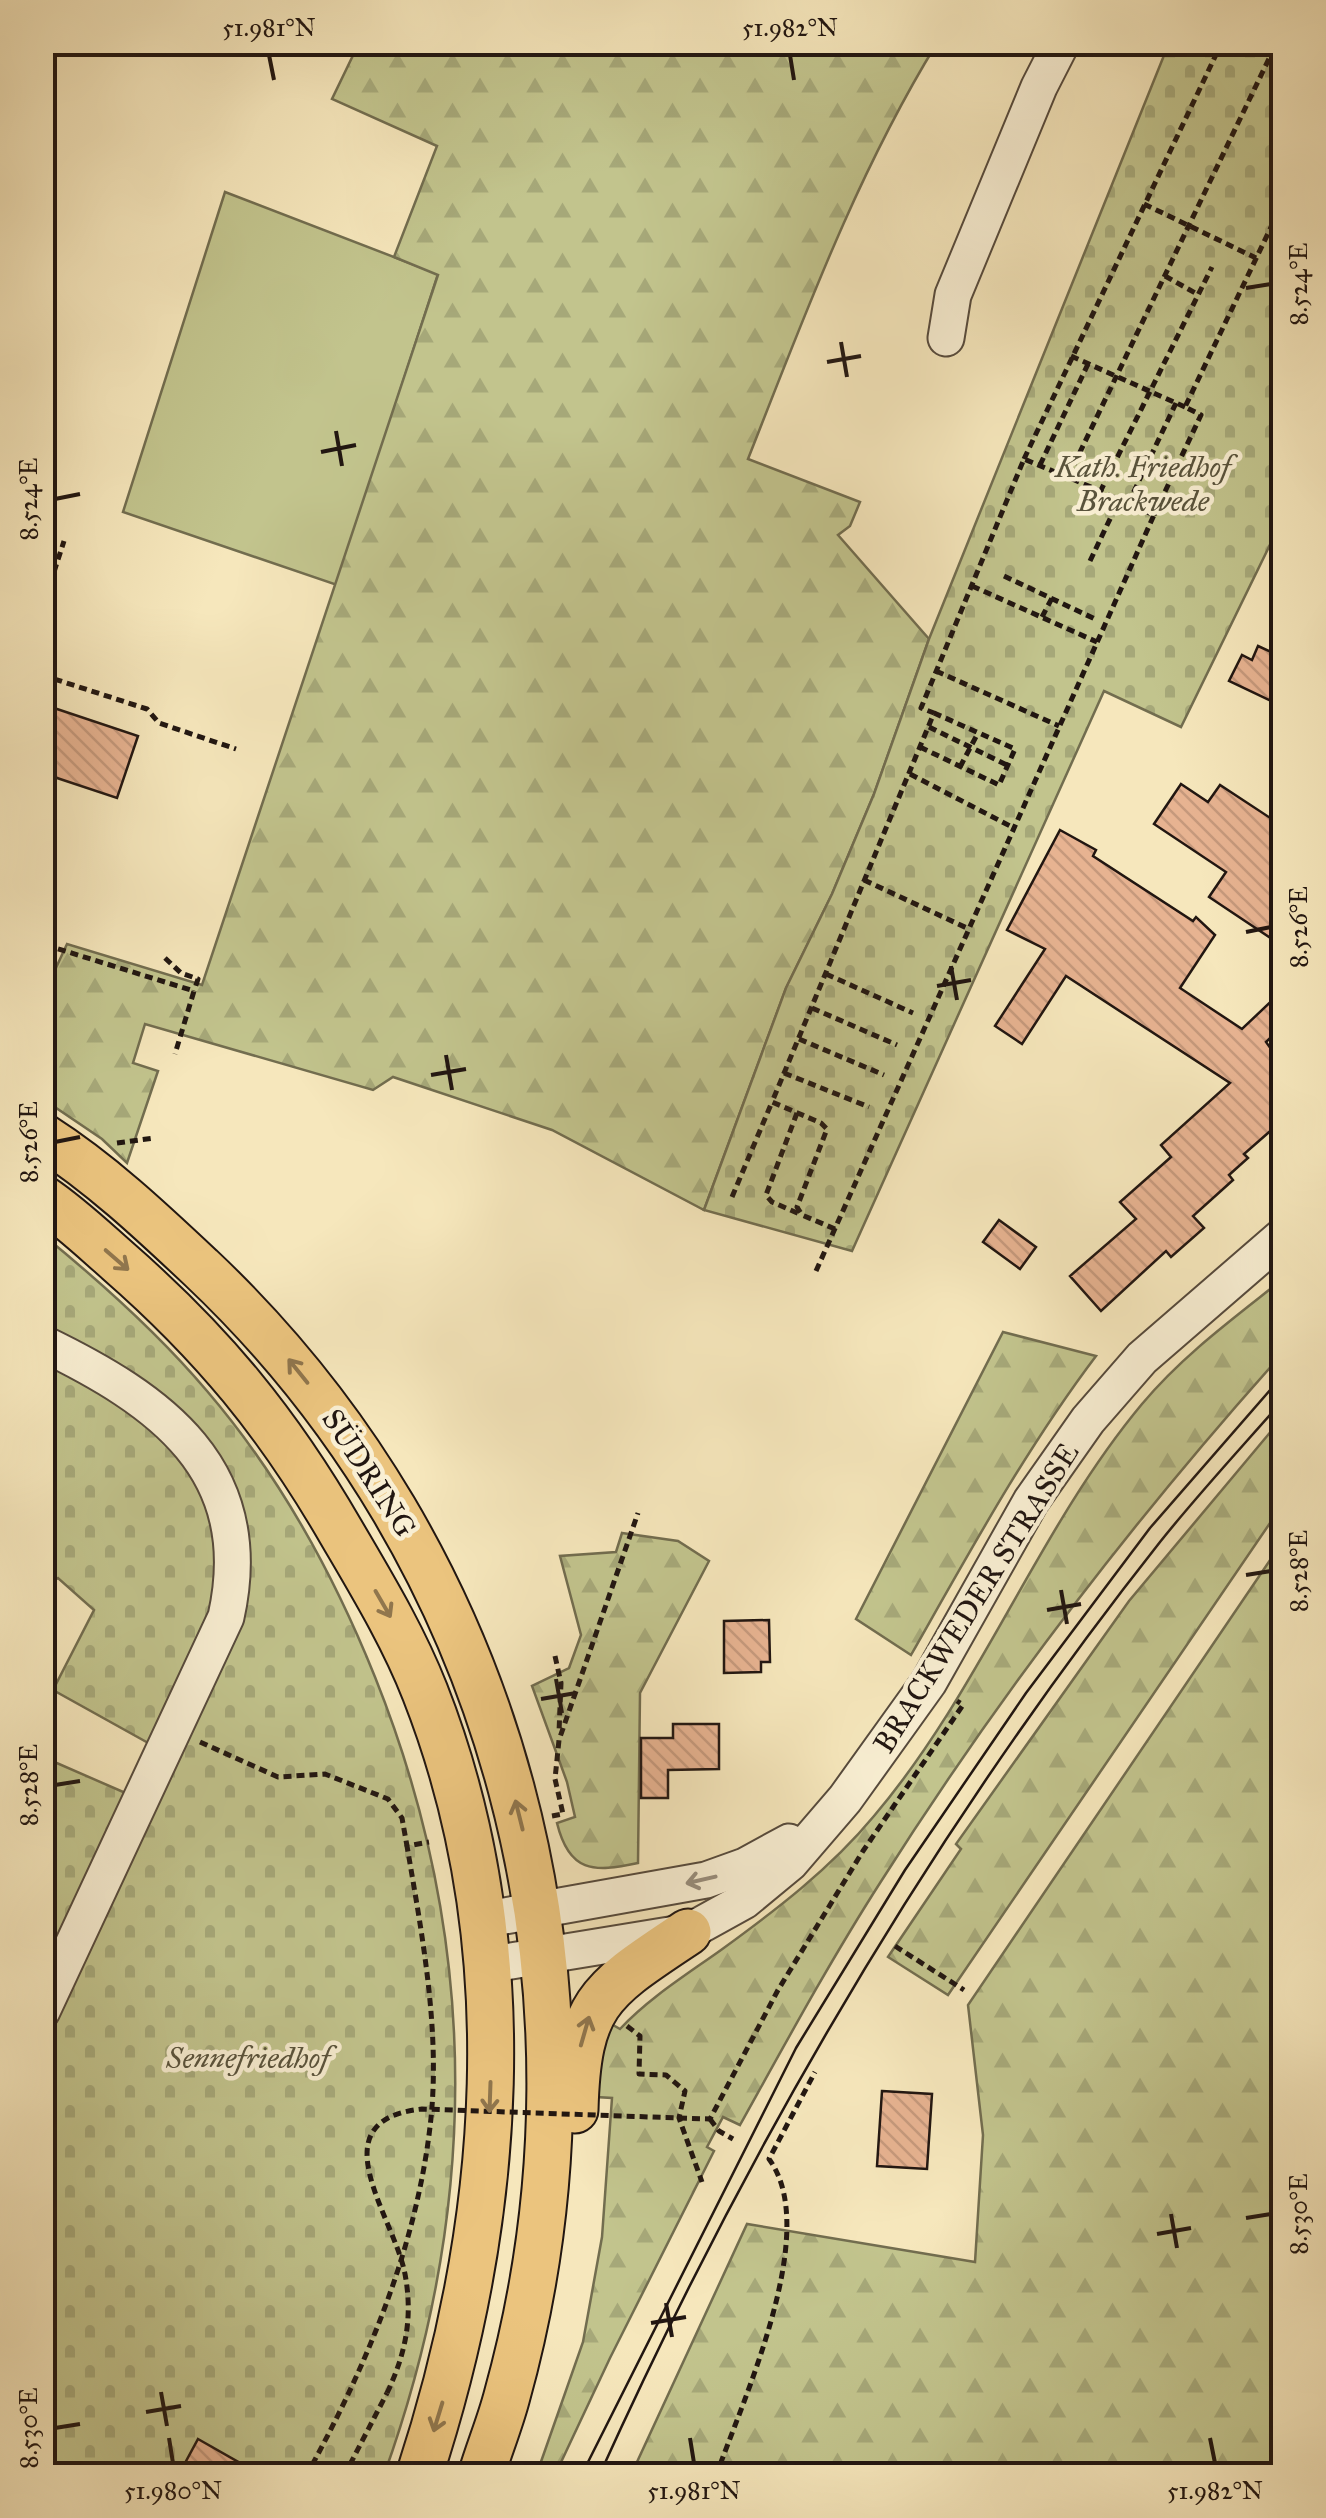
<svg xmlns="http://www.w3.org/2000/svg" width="1326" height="2518" font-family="'IM FELL Great Primer',serif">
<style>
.grass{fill:#c2c48d;stroke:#726d4f;stroke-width:2.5}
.forest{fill:url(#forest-firs);stroke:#726d4f;stroke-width:2.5}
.cemetery{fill:url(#cemetery-stones);stroke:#726d4f;stroke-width:2.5}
.building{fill:url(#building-back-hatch);stroke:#211611;stroke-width:2.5}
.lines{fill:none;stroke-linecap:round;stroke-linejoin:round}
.minor-casing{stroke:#564a3c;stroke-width:39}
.major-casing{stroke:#211611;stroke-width:49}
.path{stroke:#211611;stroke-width:5;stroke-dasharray:8 5;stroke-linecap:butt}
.minor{stroke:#f9efd3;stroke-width:35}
.major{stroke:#ebc47e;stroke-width:45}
.tram{stroke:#211611;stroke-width:2.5}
.path-bridge{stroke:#211611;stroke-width:5;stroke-dasharray:8 5;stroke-linecap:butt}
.oneway{stroke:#90764d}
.oneway2{stroke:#988d7c}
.ticks{fill:none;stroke:#211611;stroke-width:4}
.labels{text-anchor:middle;stroke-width:9;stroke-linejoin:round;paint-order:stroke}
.park-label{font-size:30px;font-style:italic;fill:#59533c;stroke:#f9efd3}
.street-label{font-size:30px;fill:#211611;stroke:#f9efd3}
.neatline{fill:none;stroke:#211611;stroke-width:4}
.ticks-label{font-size:25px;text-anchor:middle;fill:#211611}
</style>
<defs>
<pattern id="forest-firs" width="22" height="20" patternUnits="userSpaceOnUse" patternTransform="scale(2.5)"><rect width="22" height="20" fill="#c2c48d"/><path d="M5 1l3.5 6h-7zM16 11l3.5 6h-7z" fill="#a6a879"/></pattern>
<pattern id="cemetery-stones" width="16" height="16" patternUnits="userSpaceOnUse" patternTransform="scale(2.5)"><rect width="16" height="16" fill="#c2c48d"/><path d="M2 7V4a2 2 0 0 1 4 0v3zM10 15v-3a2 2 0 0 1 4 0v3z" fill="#a6a879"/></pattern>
<pattern id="building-back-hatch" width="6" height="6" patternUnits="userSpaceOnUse" patternTransform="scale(2.5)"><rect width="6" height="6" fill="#e7b391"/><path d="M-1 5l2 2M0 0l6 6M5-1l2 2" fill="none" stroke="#c6997c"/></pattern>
</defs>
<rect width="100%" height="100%" fill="#f6e7bc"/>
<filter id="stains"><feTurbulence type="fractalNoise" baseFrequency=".002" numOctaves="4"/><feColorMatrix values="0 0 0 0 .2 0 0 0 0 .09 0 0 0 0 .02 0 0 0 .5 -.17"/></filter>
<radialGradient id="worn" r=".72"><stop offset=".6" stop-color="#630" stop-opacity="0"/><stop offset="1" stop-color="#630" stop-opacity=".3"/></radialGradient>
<path class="grass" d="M 225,192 L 438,274 L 337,585 L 123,512 Z"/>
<g class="forest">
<path d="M 359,43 L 937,43 C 857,173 804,317 748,459 L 860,502 L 850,526 L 838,535 L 929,639 L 874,794 L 832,894 L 786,988 L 704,1210 L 552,1130 L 393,1077 L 373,1090 L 145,1024 L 133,1063 L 158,1071 L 127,1163 L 102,1139 L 43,1099 L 42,998 L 67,944 L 202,985 L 438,275 L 394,257 L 437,146 L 332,99 Z"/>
<path d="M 1283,1279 L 1283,1353 C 1135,1518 999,1695 880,1883 C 830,1961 785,2044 740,2125 L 723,2117 L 707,2147 L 714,2151 L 610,2358 L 555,2475 L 536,2476 L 583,2342 L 602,2237 L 612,2098 L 596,2097 C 597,2073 595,2043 613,2025 L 620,2029 C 649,1998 686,1975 721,1950 C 776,1910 830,1869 874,1816 C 981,1690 1037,1530 1142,1404 C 1183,1355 1234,1318 1283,1279 Z"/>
<path d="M 1003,1332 L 1096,1356 C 1025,1450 969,1553 911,1655 L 856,1619 Z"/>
<path d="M 1283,1417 L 1283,1504 L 948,1995 L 888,1957 L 961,1849 L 956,1844 L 1129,1601 Z"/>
<path d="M 622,1533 L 678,1541 L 709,1561 L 640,1693 L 638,1863 C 593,1873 569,1872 557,1823 L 575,1817 L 567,1782 L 532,1686 L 569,1668 L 581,1635 L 560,1556 L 616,1552 Z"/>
<path d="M 1283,1541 L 1284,2461 L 1275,2475 L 631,2475 L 747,2224 L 975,2262 L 983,2135 L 968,2005 Z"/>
</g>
<g class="cemetery">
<path d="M 1169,43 L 1283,43 L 1283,518 L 1181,727 L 1104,691 L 852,1251 L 704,1210 L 786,988 L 832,894 L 874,794 L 929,639 Z"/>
<path d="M 43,1235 C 102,1283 158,1333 207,1391 C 279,1475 334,1575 375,1677 C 481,1942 480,2208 384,2475 L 43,2475 L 43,1757 L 137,1798 L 159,1749 L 53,1690 L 94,1610 L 58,1578 L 43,1588 Z"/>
</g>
<g class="building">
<path d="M 1258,646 L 1284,658 L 1284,707 L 1229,681 L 1242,655 L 1252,660 Z"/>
<path d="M 42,704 L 138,736 L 117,798 L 42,773 Z"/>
<path d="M 1181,784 L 1208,802 L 1220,785 L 1284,827 L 1284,947 L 1209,897 L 1226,872 L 1154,824 Z"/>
<path d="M 1060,830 L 1096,850 L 1093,856 L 1193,921 L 1196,917 L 1215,935 L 1180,988 L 1242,1029 L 1284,989 L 1284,1025 L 1266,1042 L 1284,1067 L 1284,1119 L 1244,1154 L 1248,1158 L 1229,1175 L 1233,1180 L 1193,1216 L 1204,1228 L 1171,1257 L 1166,1251 L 1101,1311 L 1070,1276 L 1136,1219 L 1120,1202 L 1171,1157 L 1161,1145 L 1230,1083 L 1066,976 L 1022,1044 L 995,1026 L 1045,949 L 1007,930 Z"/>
<path d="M 999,1220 L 1036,1247 L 1020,1269 L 983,1242 Z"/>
<path d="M 769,1620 L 770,1662 L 761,1662 L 761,1672 L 724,1673 L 724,1621 Z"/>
<path d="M 673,1724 L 719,1724 L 719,1769 L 668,1770 L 668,1798 L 641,1798 L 641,1738 L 673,1738 Z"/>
<path d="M 882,2091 L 932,2094 L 927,2169 L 877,2166 Z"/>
<path d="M 198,2439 L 263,2476 L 178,2476 Z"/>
</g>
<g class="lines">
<g class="minor-casing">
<g id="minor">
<path d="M 946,338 L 953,295 L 1039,87 L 1062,42"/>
<path d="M 42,1343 C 160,1400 259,1469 226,1617 L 42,2011"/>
<path d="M 482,1920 L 706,1880 L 745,1866 L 789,1842"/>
<path d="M 487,1965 L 688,1932 L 744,1901 L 790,1863 L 845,1799 L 929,1682 L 1031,1501 L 1088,1420 L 1142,1358 L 1284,1235"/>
</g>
</g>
<g class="major-casing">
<g id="major">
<path d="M 42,1136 C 100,1173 151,1221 201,1268 C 507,1557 620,1990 507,2396 C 500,2423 489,2449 481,2476"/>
<path d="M 42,1198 C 69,1216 93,1239 118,1261 C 213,1344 278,1423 341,1532 C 372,1585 403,1636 425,1692 C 524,1944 502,2223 419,2476"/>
<path d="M 575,2110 C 578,2001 601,1990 688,1932"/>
</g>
</g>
<g class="path">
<path d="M 1144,204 L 1256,258"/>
<path d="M 1165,276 L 1197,294"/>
<path d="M 1071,356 L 1185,407"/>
<path d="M 1024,459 L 1222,42"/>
<path d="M 1040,465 L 1088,364"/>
<path d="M 1100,492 L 1212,267"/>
<path d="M 1128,504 L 1176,403"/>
<path d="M 1154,515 L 1201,415 L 1185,407 L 1284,200"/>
<path d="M 1090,561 L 1119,500"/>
<path d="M 1004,576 L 1095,619"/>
<path d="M 972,586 L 1097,642"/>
<path d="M 42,609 L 64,541"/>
<path d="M 1042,617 L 1052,598"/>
<path d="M 936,671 L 1059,726"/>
<path d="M 42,675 L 147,709 L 159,723 L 236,749"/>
<path d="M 929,727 L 1007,765"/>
<path d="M 920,747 L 999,785 L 1015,749 L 934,713"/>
<path d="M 960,767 L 978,733"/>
<path d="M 910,774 L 1014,828"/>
<path d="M 864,880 L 969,929"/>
<path d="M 165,958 L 181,973 L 198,979 L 194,991"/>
<path d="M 42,964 L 52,947 L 194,991 L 175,1054"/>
<path d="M 826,974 L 913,1013"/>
<path d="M 812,1008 L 897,1045"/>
<path d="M 799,1039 L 884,1075"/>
<path d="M 784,1073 L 869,1107"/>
<path d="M 797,1113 L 766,1195 L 772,1202 L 802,1215"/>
<path d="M 117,1143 L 154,1138"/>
<path d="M 732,1197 L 772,1102"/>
<path d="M 835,1229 L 802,1215 L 797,1207 L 827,1129 L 821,1123 L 772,1102 L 934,713 L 921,708 L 1024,459 L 1067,477"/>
<path d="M 816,1271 L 1154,515 L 1068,477 L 1277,42 L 1284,46"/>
<path d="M 555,1656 L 561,1683 L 559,1732"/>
<path d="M 200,1742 L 278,1777 L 325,1774 L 388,1799 L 402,1818 L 407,1846"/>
<path d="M 552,1816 L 563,1814 L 555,1779 L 559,1740 L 638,1513"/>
<path d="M 895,1946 L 964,1990"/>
<path d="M 627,2026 L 640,2036 L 639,2074 L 666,2075 L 685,2091 L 679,2118 L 702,2182"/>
<path d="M 679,2118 L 710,2119 L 778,1990 L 863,1851 L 963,1705 L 957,1701"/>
<path d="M 710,2119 L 719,2131 L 733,2139"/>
<path d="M 309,2470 L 320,2476"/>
<path d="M 306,2476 C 367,2366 418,2244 431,2118 C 440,2029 422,1934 407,1846 L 429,1842"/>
<path d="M 344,2476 L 387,2393"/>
<path d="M 716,2476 C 743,2399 822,2231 769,2159 L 815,2072"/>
</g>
<use href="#minor" class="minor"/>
<use href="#major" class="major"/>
<g class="tram">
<path d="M 581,2476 L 796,2048 L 905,1870 L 1026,1693 L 1150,1528 L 1284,1374"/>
<path d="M 599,2476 C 749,2144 934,1828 1160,1542 C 1199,1493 1242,1447 1284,1399"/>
</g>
<path class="path-bridge" d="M 387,2393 C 406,2353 413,2317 405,2274 C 394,2216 316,2120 422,2109 L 679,2118"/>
</g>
<defs><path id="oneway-shaft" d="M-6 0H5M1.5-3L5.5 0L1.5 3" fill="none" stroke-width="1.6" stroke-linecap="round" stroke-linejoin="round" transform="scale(2.5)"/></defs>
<g class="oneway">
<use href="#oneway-shaft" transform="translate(117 1260) rotate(41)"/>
<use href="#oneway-shaft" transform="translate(298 1371) rotate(-129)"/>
<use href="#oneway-shaft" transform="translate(383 1604) rotate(60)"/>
<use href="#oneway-shaft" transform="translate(519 1815) rotate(-104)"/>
<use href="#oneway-shaft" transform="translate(585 2031) rotate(-74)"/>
<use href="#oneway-shaft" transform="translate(490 2097) rotate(92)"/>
<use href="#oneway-shaft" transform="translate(438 2417) rotate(107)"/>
</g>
<use class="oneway2" href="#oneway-shaft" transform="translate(701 1880) rotate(167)"/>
<path class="ticks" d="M 269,55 L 274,80M 790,55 L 794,80M 1246,288 L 1271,284M 841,342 L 847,377M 827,362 L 861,356M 336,431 L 342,466M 321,452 L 356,445M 55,499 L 80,494M 1246,932 L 1271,927M 951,966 L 957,1000M 937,986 L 971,980M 446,1055 L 452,1090M 431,1075 L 466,1069M 55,1142 L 80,1137M 1246,1575 L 1271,1571M 1061,1590 L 1067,1624M 1047,1610 L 1081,1604M 556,1679 L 562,1713M 541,1699 L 576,1693M 55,1785 L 80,1781M 1171,2214 L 1177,2248M 1246,2218 L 1271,2214M 1157,2234 L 1191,2228M 666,2303 L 672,2337M 651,2323 L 686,2317M 161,2392 L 167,2426M 146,2412 L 181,2406M 55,2428 L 80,2424M 169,2438 L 173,2463M 690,2438 L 694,2463M 1210,2438 L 1215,2463"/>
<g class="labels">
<g class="park-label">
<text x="1143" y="477">Kath. Friedhof<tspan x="1143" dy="34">Brackwede</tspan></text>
<text x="248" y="2068">Sennefriedhof</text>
</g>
<g class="street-label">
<text transform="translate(369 1473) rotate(57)" y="10">SÜDRING</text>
<text transform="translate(976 1598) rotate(-58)" y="10">BRACKWEDER STRASSE</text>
</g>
</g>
<rect width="1326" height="2518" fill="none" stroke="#f6e7bc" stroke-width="110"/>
<rect x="55" y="55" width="1216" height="2408" class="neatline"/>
<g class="ticks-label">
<text x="269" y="36">51.981°N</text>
<text x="790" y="36">51.982°N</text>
<text transform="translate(1298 284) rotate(-90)" y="9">8.524°E</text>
<text transform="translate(28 499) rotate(-90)" y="9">8.524°E</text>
<text transform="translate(1298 927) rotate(-90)" y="9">8.526°E</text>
<text transform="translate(28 1142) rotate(-90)" y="9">8.526°E</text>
<text transform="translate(1298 1571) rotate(-90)" y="9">8.528°E</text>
<text transform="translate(28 1785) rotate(-90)" y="9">8.528°E</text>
<text transform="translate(1298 2214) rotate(-90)" y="9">8.530°E</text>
<text transform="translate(28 2428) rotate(-90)" y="9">8.530°E</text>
<text x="173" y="2499">51.980°N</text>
<text x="694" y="2499">51.981°N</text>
<text x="1215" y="2499">51.982°N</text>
</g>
<rect width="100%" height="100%" filter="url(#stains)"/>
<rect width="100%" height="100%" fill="url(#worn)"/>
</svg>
